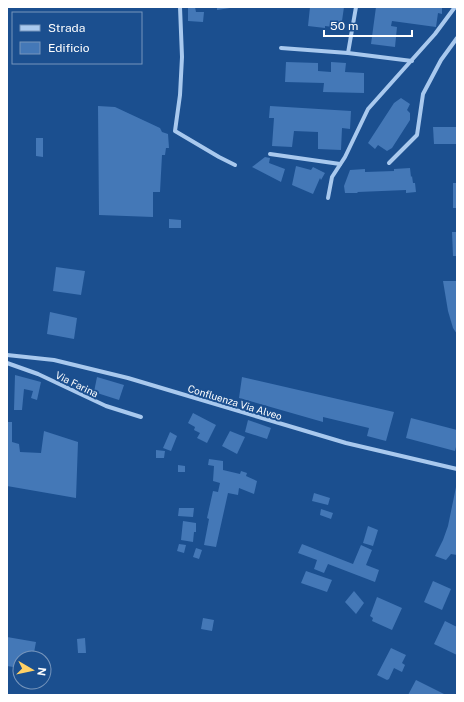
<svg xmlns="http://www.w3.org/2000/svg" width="464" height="702" font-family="'Public Sans',sans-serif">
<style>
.building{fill:#4478b7}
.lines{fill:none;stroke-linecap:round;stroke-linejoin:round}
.minor{stroke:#a9c9ee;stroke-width:4}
.labels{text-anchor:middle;stroke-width:4;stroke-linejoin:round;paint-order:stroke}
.street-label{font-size:10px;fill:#fff;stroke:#1b4f8f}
</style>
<rect width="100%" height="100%" fill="#1b4f8f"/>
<g class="building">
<path d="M 188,7 L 195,7 L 196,12 L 204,12 L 203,22 L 188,21 Z"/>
<path d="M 217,7 L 230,7 L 230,8 L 217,10 Z"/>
<path d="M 310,7 L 344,7 L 341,28 L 325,26 L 325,28 L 308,26 Z"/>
<path d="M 376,7 L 442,7 L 442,14 L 438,13 L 436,27 L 392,21 L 391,26 L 397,27 L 395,47 L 371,44 Z"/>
<path d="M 286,62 L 318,63 L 318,71 L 331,72 L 331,62 L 346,63 L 345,72 L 364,73 L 364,93 L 323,92 L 324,83 L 285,82 Z"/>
<path d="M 401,98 L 410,104 L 407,110 L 410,113 L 410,120 L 392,148 L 387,151 L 378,145 L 375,149 L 368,143 L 394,103 Z"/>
<path d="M 98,106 L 115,107 L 160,128 L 162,132 L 168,134 L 169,148 L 166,148 L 165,155 L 162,155 L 160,192 L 153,192 L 153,217 L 99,215 Z"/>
<path d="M 270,106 L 351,111 L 350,129 L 342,128 L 341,150 L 318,149 L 318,132 L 294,131 L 292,147 L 272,146 L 274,118 L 269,118 Z"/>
<path d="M 433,127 L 457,127 L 457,144 L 434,144 Z"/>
<path d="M 36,138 L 43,138 L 43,157 L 36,156 Z"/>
<path d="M 265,157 L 270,158 L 269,163 L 285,169 L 281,182 L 252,167 Z"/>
<path d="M 296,166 L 311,170 L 313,167 L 325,173 L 321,180 L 320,178 L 313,194 L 292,185 Z"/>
<path d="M 410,168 L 411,177 L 412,176 L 413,183 L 415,183 L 416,192 L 406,193 L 406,190 L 358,192 L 357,193 L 345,193 L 344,186 L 350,170 L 365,169 L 365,172 L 394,171 L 394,169 Z"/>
<rect x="453" y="183" width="4" height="25"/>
<path d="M 169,219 L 181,220 L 181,228 L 169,228 Z"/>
<path d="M 452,232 L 457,232 L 457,256 L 453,256 Z"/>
<path d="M 56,267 L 85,271 L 81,295 L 53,291 Z"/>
<path d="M 443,281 L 457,281 L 457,334 L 453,328 L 448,311 Z"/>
<path d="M 50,312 L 77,318 L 74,339 L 47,334 Z"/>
<path d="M 15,375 L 41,382 L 37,400 L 31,398 L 33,391 L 24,389 L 22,410 L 14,410 Z"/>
<path d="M 97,377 L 124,385 L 119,400 L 94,392 Z"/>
<path d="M 242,377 L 394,412 L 386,441 L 367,436 L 369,428 L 323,417 L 323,422 L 239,398 Z"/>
<path d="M 193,413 L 216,425 L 207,443 L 197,438 L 200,433 L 194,430 L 195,427 L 188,423 Z"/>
<path d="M 411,418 L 457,430 L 457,443 L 455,451 L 406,438 Z"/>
<path d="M 248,420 L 271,428 L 267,439 L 245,432 Z"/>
<path d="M 7,422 L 12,422 L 12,442 L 19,444 L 20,452 L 41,453 L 44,431 L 78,442 L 76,498 L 7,486 Z"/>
<path d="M 230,431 L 245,437 L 237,454 L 222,446 Z"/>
<path d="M 170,432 L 177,436 L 171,451 L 163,448 Z"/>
<path d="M 156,450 L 165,451 L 164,458 L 156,458 Z"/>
<path d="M 209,459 L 223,461 L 223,470 L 240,474 L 241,471 L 247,473 L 246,476 L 257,481 L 254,494 L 239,488 L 238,495 L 228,493 L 216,547 L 204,545 L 209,519 L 207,518 L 213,491 L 218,492 L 220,483 L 213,481 L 214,466 L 208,465 Z"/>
<path d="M 178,465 L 185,466 L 185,472 L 178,472 Z"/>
<path d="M 456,487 L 457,555 L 451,554 L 446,560 L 435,556 L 443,540 L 448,526 Z"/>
<path d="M 314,493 L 330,498 L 328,505 L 312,501 Z"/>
<path d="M 179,508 L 194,508 L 193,517 L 178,516 Z"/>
<path d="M 321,509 L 333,513 L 331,519 L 320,515 Z"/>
<path d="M 183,521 L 196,523 L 196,532 L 194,532 L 193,542 L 181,540 Z"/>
<path d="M 368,526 L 378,530 L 373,546 L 363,543 Z"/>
<path d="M 179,544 L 186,545 L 184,553 L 177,551 Z"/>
<path d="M 302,544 L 353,564 L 361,545 L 372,550 L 366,565 L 379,570 L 375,582 L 328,564 L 324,573 L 314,569 L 317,560 L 298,553 Z"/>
<path d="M 196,548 L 202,550 L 199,559 L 193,557 Z"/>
<path d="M 306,571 L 332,580 L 327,592 L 301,583 Z"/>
<path d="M 433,581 L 451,589 L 442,610 L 424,602 Z"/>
<path d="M 354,591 L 364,603 L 356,614 L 345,602 Z"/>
<path d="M 377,597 L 402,608 L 392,630 L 372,621 L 373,618 L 370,616 Z"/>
<path d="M 203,618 L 214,620 L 212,631 L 201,629 Z"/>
<path d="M 445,621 L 457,627 L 457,655 L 434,644 Z"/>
<path d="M 7,637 L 36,642 L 33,658 L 20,658 L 20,668 L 7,666 Z"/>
<path d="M 85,638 L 86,653 L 78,653 L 77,639 Z"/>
<path d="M 391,648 L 406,655 L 402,663 L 405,665 L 402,672 L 394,668 L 389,679 L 387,680 L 377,675 Z"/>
<path d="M 416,680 L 446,695 L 408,695 Z"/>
</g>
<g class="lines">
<g class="minor">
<path d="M 180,7 L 182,57 L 180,95 L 175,131 L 219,157 L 235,165"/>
<path d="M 281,48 L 348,53 L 412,61"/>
<path d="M 348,53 L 356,7"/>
<path d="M 270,154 L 340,164"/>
<path d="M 389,163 L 417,135 L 423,94 L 441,60 L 457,38"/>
<path d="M 328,198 L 332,177 L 345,157 L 368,109 L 435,34 L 455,7"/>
<path d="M 7,355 L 54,360 L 128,378 L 346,443 L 457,469"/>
<path d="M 7,363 L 38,374 L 106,406 L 141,417"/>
</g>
</g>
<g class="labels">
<g class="street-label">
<text transform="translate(77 384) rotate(26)" y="4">Via Farina</text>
<text transform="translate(235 402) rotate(17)" y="4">Confluenza Via Alveo</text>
</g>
</g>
<rect width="464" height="702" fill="none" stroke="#ffffff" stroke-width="16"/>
<rect x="12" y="12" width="130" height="52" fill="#1b4f8f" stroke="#7695bc"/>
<rect x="20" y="25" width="20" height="6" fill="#a9c9ee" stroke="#7695bc"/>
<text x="48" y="32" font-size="12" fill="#ffffff">Strada</text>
<rect x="20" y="42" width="20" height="12" fill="#4478b7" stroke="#7695bc"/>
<text x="48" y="52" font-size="12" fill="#ffffff">Edificio</text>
<g transform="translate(32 670) rotate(99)"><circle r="19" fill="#1b4f8f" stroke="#7695bc"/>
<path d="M0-3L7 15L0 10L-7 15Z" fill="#ffd166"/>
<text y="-6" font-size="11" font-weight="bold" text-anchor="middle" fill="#ffffff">N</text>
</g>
<path d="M324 30v6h88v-6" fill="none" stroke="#ffffff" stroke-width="2"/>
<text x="330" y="30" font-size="12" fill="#ffffff" stroke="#1b4f8f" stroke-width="3" paint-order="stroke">50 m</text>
</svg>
